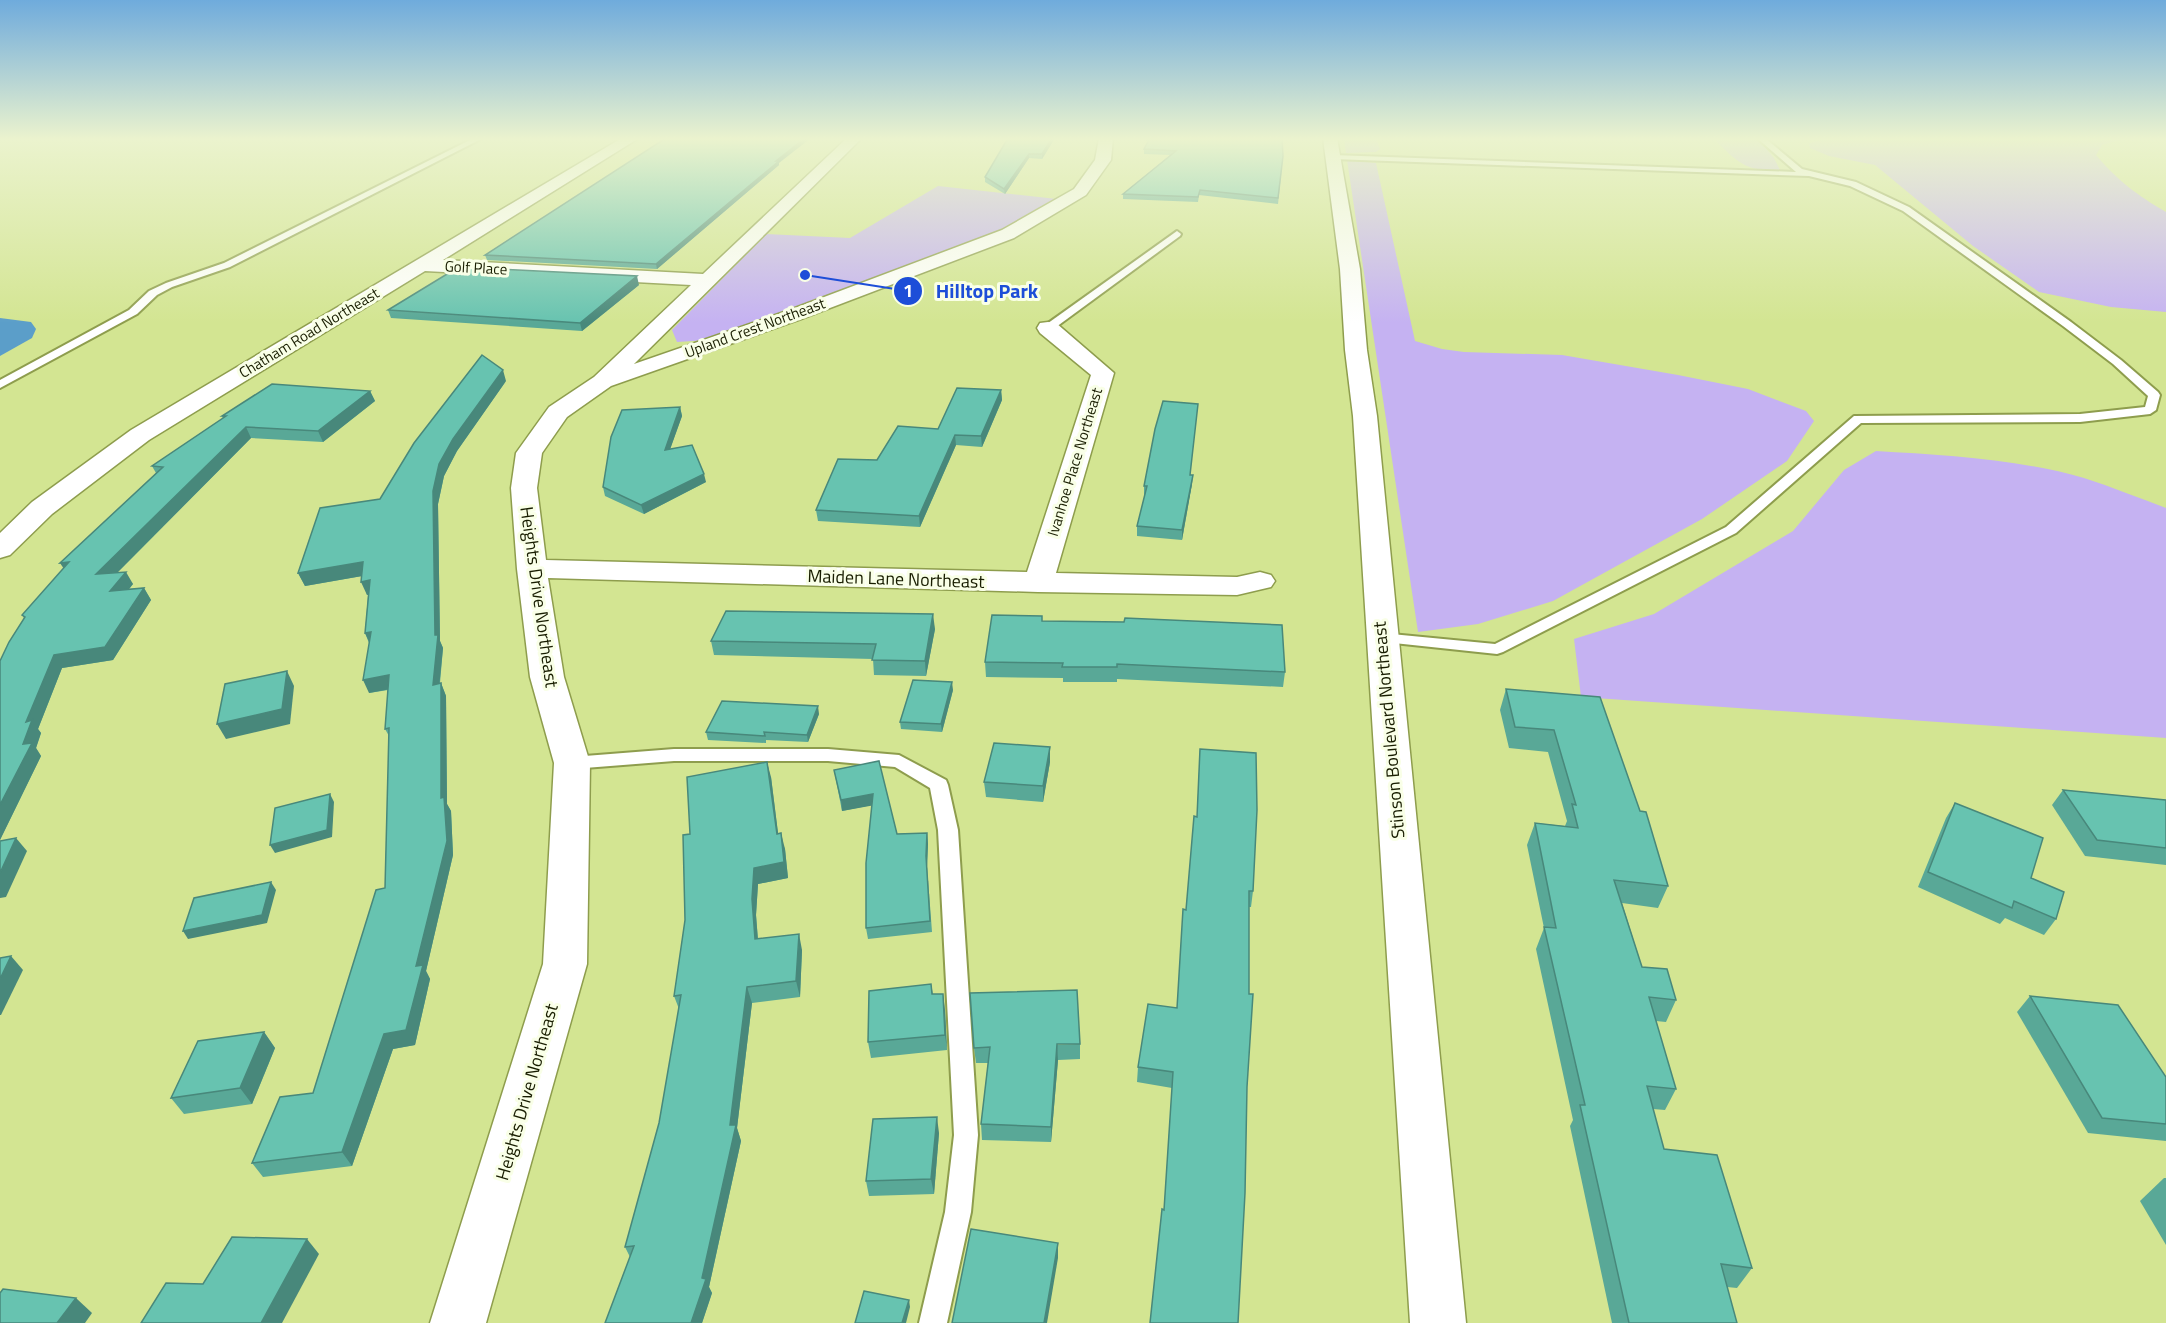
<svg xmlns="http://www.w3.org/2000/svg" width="2166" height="1323" font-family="'Titillium Web',sans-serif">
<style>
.green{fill:#c5b2f2}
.water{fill:#5b9ec9}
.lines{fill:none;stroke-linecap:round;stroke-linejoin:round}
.lane-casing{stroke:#8e9d4d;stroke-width:4}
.street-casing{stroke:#8e9d4d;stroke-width:3}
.secondary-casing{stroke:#8e9d4d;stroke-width:3}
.lane{fill:#fff;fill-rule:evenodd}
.street{fill:#fff;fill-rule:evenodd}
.secondary{fill:#fff;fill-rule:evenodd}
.wall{fill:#59a897}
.shaded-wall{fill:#48887b}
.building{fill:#67c3b0;stroke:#48887b;stroke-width:1.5}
.labels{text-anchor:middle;stroke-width:6;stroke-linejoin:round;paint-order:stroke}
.far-street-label{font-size:15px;fill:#181d00;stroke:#f9ffe7}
.street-label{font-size:18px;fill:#181d00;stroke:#f9ffe7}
.leader{fill:none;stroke:#1d4ed8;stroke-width:2}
.callout-dot{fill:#1d4ed8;stroke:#f9ffe7;stroke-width:2}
.mark-label{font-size:18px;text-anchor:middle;font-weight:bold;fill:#fff}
.callout-label{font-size:20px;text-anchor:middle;font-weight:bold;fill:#1d4ed8;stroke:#f9ffe7;stroke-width:6;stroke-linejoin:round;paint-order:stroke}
</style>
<rect width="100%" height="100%" fill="#d3e592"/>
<g class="green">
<path d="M 1344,138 L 1376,138 L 1380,149 L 1376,152 L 1346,153 Z"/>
<path d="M 1713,138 L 1757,138 L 1774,158 L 1780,170 C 1744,172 1737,161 1713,138 Z"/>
<path d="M 1829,138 L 2140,138 L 2115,141 L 2102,145 L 2096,155 C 2118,181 2137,195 2166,212 L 2166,312 L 2111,307 L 2039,292 L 1973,246 L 1875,165 L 1829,156 L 1810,148 L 1809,143 Z"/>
<path d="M 1347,160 L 1376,163 L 1415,341 L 1442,349 L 1464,352 L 1562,355 L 1678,375 L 1748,389 L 1806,411 L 1814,421 L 1787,461 L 1702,519 L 1553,601 L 1478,624 L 1418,632 Z"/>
<path d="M 938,186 L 1057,199 L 1000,231 L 791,310 L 709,340 L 677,342 L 672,330 L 766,234 L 850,238 Z"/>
<path d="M 1876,451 C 1944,455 2019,459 2084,478 C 2112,487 2139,498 2166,508 L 2166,738 L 1581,697 L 1574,639 L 1654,614 L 1793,531 L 1844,470 Z"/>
</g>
<path class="water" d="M 0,318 L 31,322 L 36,329 L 32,338 L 0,356 Z"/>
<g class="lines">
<g class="lane-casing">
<g id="lane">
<path d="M 474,138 L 483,138 L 230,267 L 172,287 L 157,295 L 137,314 L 0,388 L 0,380 L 129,310 L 149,291 L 166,283 L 224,263 Z"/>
<path d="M 1757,138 L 1765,138 L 1802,169 L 1856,182 L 1909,207 L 2071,322 L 2121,360 L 2158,392 L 2160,395 L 2156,410 L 2150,414 L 2080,422 L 1861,423 L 1736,533 L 1503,652 L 1497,654 L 1375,641 L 1373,638 L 1375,635 L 1381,633 L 1495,644 L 1726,527 L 1854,416 L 2080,414 L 2145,407 L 2148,396 L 2113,364 L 2063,326 L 1903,211 L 1850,186 L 1809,176 L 1333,159 L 1329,157 L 1333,155 L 1796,172 Z"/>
<path d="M 1177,231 L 1181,234 L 1180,236 L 1052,330 L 1044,330 L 1044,326 Z"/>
<path d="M 674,749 L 828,749 L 899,755 L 946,780 L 948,785 L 958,830 L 978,1135 L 971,1212 L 947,1323 L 919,1323 L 945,1212 L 954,1135 L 938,830 L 930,788 L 895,767 L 828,761 L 674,761 L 572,769 L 566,767 L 563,763 L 566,759 L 572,757 Z"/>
</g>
</g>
<g class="street-casing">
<path id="street" d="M 622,138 L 639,138 L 443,260 L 703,274 L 847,138 L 862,138 L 634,364 L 787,311 L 1002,230 L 1074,189 L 1095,160 L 1099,138 L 1113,138 L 1111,160 L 1086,195 L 1014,238 L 801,319 L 611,386 L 567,417 L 542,453 L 537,488 L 546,560 L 1027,572 L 1091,375 L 1040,333 L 1037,328 L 1040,323 L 1048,322 L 1056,323 L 1114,373 L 1056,573 L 1237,577 L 1260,572 L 1271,575 L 1275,581 L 1271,587 L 1237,595 L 1038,592 L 548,578 L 564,677 L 590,763 L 587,964 L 486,1323 L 430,1323 L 543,964 L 554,763 L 530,677 L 517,569 L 511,488 L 516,453 L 549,407 L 594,377 L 691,285 L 425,271 L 149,440 L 52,514 L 10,555 L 0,558 L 0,533 L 32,502 L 131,430 Z"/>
</g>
<g class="secondary-casing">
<path id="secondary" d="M 1323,138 L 1337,138 L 1360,269 L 1367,350 L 1377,416 L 1466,1323 L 1410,1323 L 1353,416 L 1345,350 L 1340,269 Z"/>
</g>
<use href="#lane" class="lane"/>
<use href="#street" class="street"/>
<use href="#secondary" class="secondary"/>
</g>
<g class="wall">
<path d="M 1055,138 L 1042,159 L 1029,158 L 1005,194 L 985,182 L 985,177 Z"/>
<path d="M 1146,138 L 1282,138 L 1283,156 L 1278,204 L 1199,195 L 1198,202 L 1123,199 L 1123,194 L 1170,155 L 1144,154 L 1144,149 L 1148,141 L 1146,141 Z"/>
<path d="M 779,163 L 779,165 L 657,269 L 487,260 L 485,255 Z"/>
<path d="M 639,285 L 582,331 L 391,318 L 388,310 Z"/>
<path d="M 506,381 L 457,451 L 444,476 L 438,504 L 440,641 L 443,648 L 440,683 L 441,683 L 446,696 L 447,804 L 451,811 L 453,855 L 426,971 L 430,979 L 415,1045 L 393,1049 L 352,1166 L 263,1177 L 252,1163 L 313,1093 L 385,888 L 389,736 L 385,729 L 388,690 L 369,693 L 369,643 L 365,633 L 368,595 L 367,595 L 362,576 L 305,586 L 298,573 L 380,499 Z"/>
<path d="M 1001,390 L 1002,400 L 982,447 L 956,445 L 920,527 L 818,521 L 816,510 L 877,460 L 938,429 Z"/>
<path d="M 370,391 L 375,401 L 323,442 L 251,438 L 118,572 L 133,584 L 129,589 L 144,588 L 151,600 L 113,660 L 62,668 L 38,729 L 41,733 L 36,748 L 41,756 L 0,840 L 0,661 L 24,618 L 22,615 L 156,473 L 152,466 L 223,419 L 222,416 Z"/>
<path d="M 680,407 L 682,416 L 670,449 L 706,482 L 644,514 L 605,496 L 603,487 Z"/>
<path d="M 1190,475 L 1192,484 L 1182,540 L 1137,536 L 1137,526 L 1145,495 L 1144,495 L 1144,486 Z"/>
<path d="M 1042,621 L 1285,672 L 1283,687 L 1117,679 L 1117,682 L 1063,682 L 1063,678 L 986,677 L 985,662 Z"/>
<path d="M 935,629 L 926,676 L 874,675 L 873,659 L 714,655 L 711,641 Z"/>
<path d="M 1506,689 L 1600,697 L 1640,811 L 1668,886 L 1658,908 L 1622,903 L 1642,967 L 1676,1000 L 1666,1022 L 1656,1021 L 1676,1089 L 1665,1110 L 1653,1109 L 1664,1149 L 1752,1268 L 1737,1288 L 1727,1287 L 1737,1323 L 1612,1323 L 1570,1126 L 1573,1120 L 1536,949 L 1544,928 L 1527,845 L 1535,823 L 1565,826 L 1567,821 L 1548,752 L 1509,748 L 1500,710 Z"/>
<path d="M 953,690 L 942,732 L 901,729 L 900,722 Z"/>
<path d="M 819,714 L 808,742 L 766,740 L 766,743 L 708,740 L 706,732 Z"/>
<path d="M 1050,747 L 1050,762 L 1043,802 L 986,797 L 984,782 Z"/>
<path d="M 1200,749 L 1253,891 L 1251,907 L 1249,907 L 1164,1210 L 1172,1088 L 1137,1082 L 1138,1067 L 1177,1008 L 1186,910 L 1197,816 Z"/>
<path d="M 879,761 L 897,834 L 927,833 L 928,844 L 927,867 L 932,932 L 868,939 L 866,928 L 872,805 L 842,811 L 834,770 Z"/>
<path d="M 771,777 L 778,833 L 785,849 L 788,878 L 758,884 L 756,915 L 758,939 L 802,950 L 800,997 L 752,1003 L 737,1128 L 741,1141 L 709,1287 L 712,1293 L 702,1323 L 605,1323 L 630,1257 L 625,1247 L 659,1123 L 679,1009 L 674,996 L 685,920 L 690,834 Z"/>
<path d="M 2063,790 L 2166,800 L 2166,865 L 2085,856 L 2052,805 Z"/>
<path d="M 1955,803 L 2031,878 L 2056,919 L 2044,935 L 2005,918 L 2000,924 L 1918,887 L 1946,818 Z"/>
<path d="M 931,984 L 933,994 L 945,1010 L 947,1050 L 871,1058 L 868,1042 Z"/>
<path d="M 2030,996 L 2166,1077 L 2166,1141 L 2088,1133 L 2017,1012 Z"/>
<path d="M 264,1032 L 275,1048 L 252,1104 L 184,1114 L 171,1098 Z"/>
<path d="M 1080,1044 L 1080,1059 L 1058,1060 L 1051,1142 L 982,1140 L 981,1124 L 988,1063 L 976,1063 L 974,1048 Z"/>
<path d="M 939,1133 L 934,1194 L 869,1196 L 866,1181 Z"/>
<path d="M 2164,1178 L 2166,1178 L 2166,1245 L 2140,1201 Z"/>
</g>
<g class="shaded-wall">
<path d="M 805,138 L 811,138 L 779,163 L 779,165 L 657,269 L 656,264 L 776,161 Z"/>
<path d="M 1052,138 L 1055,138 L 1042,159 L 1042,154 Z"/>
<path d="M 1029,154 L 1029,158 L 1005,194 L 1004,189 Z"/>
<path d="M 637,276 L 639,285 L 582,331 L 580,323 Z"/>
<path d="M 503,370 L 506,381 L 457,451 L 444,476 L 438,504 L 440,641 L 443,648 L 438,698 L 433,685 L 435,635 L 433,491 L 439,464 L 453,439 Z"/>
<path d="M 1001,390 L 1002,400 L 982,447 L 981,436 Z"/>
<path d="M 370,391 L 375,401 L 323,442 L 318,431 Z"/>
<path d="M 680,407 L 682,416 L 667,458 L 665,450 Z"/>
<path d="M 246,427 L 251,438 L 104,586 L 96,574 Z"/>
<path d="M 955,435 L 956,445 L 920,527 L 919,516 Z"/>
<path d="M 704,474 L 706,482 L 644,514 L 641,505 Z"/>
<path d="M 1193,475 L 1192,484 L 1182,540 L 1182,530 Z"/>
<path d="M 69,562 L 68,575 L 60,563 Z"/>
<path d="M 363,562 L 368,575 L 305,586 L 298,573 Z"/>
<path d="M 126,572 L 133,584 L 117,604 L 110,591 Z"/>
<path d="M 370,580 L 375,593 L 367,595 L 361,582 Z"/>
<path d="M 144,588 L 151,600 L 113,660 L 62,668 L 38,729 L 41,733 L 36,748 L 41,756 L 0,840 L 0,805 L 23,744 L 26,722 L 54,655 Z"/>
<path d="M 933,614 L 935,629 L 926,676 L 925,661 Z"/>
<path d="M 371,632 L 371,646 L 365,633 Z"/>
<path d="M 287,671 L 294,686 L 290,724 L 226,739 L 217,724 Z"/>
<path d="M 389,675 L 396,688 L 369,693 L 363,680 Z"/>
<path d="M 952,682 L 953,690 L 942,732 L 941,724 Z"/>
<path d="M 441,683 L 446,696 L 447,804 L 451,811 L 453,855 L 426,971 L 430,979 L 415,1045 L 393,1049 L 352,1166 L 342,1152 L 384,1034 L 416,966 L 441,798 Z"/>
<path d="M 818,706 L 819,714 L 808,742 L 807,735 Z"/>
<path d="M 1050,747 L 1050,762 L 1043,802 L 1043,786 Z"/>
<path d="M 767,762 L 771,777 L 780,849 L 777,834 Z"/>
<path d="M 330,794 L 334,802 L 332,837 L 275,853 L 270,845 Z"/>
<path d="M 873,794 L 875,805 L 842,811 L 841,800 Z"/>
<path d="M 781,833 L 785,849 L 788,878 L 758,884 L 756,915 L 759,955 L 755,939 L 752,899 L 754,868 Z"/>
<path d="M 927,833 L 928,844 L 927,867 L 932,932 L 926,856 Z"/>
<path d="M 16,838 L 27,851 L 6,897 L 0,898 L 0,873 Z"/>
<path d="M 271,882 L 276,890 L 267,923 L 188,939 L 183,931 Z"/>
<path d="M 799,934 L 802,950 L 800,997 L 796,981 Z"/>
<path d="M 11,956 L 23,970 L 1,1015 L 0,1015 L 0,979 Z"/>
<path d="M 747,987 L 752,1003 L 737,1128 L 741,1141 L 709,1287 L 712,1293 L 702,1323 L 691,1323 L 730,1125 Z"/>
<path d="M 943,994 L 945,1010 L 947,1050 L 945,1035 Z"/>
<path d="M 264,1032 L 275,1048 L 252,1104 L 240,1088 Z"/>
<path d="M 1057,1044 L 1058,1060 L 1051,1142 L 1051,1127 Z"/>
<path d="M 937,1117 L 939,1133 L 934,1194 L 931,1179 Z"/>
<path d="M 307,1239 L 319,1254 L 282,1323 L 261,1323 Z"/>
<path d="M 1058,1243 L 1058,1258 L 1047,1323 L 1044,1323 Z"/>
<path d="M 76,1298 L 92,1313 L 85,1323 L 57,1323 Z"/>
<path d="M 909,1300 L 910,1307 L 906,1323 L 902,1323 Z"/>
</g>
<g class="building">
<path d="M 666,138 L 805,138 L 776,161 L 779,161 L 656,264 L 485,255 Z"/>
<path d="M 1008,138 L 1052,138 L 1042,154 L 1029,154 L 1004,189 L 985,177 Z"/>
<path d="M 1150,138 L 1282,138 L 1283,156 L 1278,198 L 1200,190 L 1198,197 L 1123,194 L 1176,151 L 1144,149 Z"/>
<path d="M 461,267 L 637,276 L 580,323 L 388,310 L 452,271 Z"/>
<path d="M 482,355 L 503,370 L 453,439 L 439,464 L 433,491 L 435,635 L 438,635 L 433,685 L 441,683 L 441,798 L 444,797 L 447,841 L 416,966 L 423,965 L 406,1030 L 384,1034 L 342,1152 L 252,1163 L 280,1097 L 313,1093 L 376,890 L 385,888 L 389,728 L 385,729 L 389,675 L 363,680 L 371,632 L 365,633 L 370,580 L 361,582 L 363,562 L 298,573 L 320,508 L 380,499 L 414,443 Z"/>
<path d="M 272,384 L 370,391 L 318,431 L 246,427 L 96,574 L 126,572 L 110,591 L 144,588 L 105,647 L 54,655 L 26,722 L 32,720 L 23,744 L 32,743 L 0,805 L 0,661 L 9,642 L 25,617 L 22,615 L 69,562 L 60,563 L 163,467 L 152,466 L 226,416 L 222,416 Z"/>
<path d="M 957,388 L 1001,390 L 981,436 L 955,435 L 919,516 L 816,510 L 838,459 L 877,460 L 898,426 L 938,429 Z"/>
<path d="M 1163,401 L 1198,404 L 1190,475 L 1193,475 L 1182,530 L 1137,526 L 1147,486 L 1144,486 L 1155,429 Z"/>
<path d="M 680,407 L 665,450 L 692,445 L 704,474 L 641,505 L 603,487 L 611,437 L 622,410 Z"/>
<path d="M 726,611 L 933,614 L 925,661 L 872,660 L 876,644 L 711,641 Z"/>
<path d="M 992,615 L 1042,616 L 1042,621 L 1124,622 L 1125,618 L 1282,625 L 1285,672 L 1117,664 L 1117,667 L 1062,667 L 1063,663 L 985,662 Z"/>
<path d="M 287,671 L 282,709 L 217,724 L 225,684 Z"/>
<path d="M 913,680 L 952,682 L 941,724 L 900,722 Z"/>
<path d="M 1506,689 L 1600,697 L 1640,811 L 1646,812 L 1668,886 L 1614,880 L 1642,967 L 1667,969 L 1676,1000 L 1649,997 L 1676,1089 L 1647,1086 L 1664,1149 L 1717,1155 L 1752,1268 L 1721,1264 L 1737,1323 L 1629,1323 L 1580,1105 L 1585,1105 L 1544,927 L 1556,928 L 1535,823 L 1578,828 L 1572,804 L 1576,805 L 1554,730 L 1515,727 Z"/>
<path d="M 722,701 L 818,706 L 807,735 L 764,732 L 765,736 L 706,732 Z"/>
<path d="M 994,743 L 1050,747 L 1043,786 L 984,782 Z"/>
<path d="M 1200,749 L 1256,753 L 1257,810 L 1253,891 L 1249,891 L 1249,994 L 1253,994 L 1247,1087 L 1245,1193 L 1238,1323 L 1150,1323 L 1162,1209 L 1164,1210 L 1173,1072 L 1138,1067 L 1148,1004 L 1177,1008 L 1183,909 L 1186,910 L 1194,816 L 1197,817 Z"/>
<path d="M 879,761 L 897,834 L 927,833 L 926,856 L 930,921 L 866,928 L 866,863 L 873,794 L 841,800 L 834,770 Z"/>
<path d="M 767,762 L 777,834 L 781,833 L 784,862 L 754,868 L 752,899 L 755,939 L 799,934 L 796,981 L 747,987 L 730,1125 L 736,1125 L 702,1278 L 706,1279 L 691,1323 L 605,1323 L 634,1246 L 625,1247 L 659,1123 L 681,995 L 674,996 L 685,920 L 683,835 L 690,834 L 687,777 Z"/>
<path d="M 2063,790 L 2166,800 L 2166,848 L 2097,840 Z"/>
<path d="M 330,794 L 327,830 L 270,845 L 275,808 Z"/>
<path d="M 1955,803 L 2043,838 L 2031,878 L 2064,892 L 2056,919 L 2014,901 L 2012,908 L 1928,872 Z"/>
<path d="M 16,838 L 0,873 L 0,841 Z"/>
<path d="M 271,882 L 262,915 L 183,931 L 194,898 Z"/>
<path d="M 11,956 L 0,979 L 0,958 Z"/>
<path d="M 931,984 L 932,994 L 943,994 L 945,1035 L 868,1042 L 869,991 Z"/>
<path d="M 1077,990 L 1080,1044 L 1057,1044 L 1051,1127 L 981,1124 L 990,1047 L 974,1048 L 970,993 Z"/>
<path d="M 2030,996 L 2118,1005 L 2166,1077 L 2166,1124 L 2102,1118 Z"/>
<path d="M 264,1032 L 240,1088 L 171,1098 L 198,1041 Z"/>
<path d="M 937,1117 L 931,1179 L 866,1181 L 873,1119 Z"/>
<path d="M 971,1229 L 1058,1243 L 1044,1323 L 952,1323 Z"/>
<path d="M 232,1237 L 307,1239 L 261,1323 L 141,1323 L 166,1283 L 203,1284 Z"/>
<path d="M 3,1289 L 76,1298 L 57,1323 L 0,1323 L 0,1293 Z"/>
<path d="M 864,1291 L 909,1300 L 902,1323 L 855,1323 Z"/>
</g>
<linearGradient id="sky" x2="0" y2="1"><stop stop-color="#6fabdc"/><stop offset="0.43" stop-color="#ebf3ce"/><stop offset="1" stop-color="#ebf3ce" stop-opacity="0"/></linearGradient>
<rect width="2166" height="323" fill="url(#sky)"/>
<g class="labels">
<g class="far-street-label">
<text transform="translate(476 268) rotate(3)" y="5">Golf Place</text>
<text transform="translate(755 328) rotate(-20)" y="5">Upland Crest Northeast</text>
<text transform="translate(309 333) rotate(-31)" y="5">Chatham Road Northeast</text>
<text transform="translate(1075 462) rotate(-73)" y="5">Ivanhoe Place Northeast</text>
</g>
<g class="street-label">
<text transform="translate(896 579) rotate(2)" y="6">Maiden Lane Northeast</text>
<text transform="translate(539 597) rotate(82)" y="6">Heights Drive Northeast</text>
<text transform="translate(1389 730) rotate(-95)" y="6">Stinson Boulevard Northeast</text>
<text transform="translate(527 1092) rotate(-74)" y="6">Heights Drive Northeast</text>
</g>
</g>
<path class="leader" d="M805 275L908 291"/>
<g class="callout-dot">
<circle cx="805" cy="275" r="6"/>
<circle cx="908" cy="291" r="15"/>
</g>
<g class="mark-label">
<text x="908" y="297">1</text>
</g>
<g class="callout-label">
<text x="987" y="298">Hilltop Park</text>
</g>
</svg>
